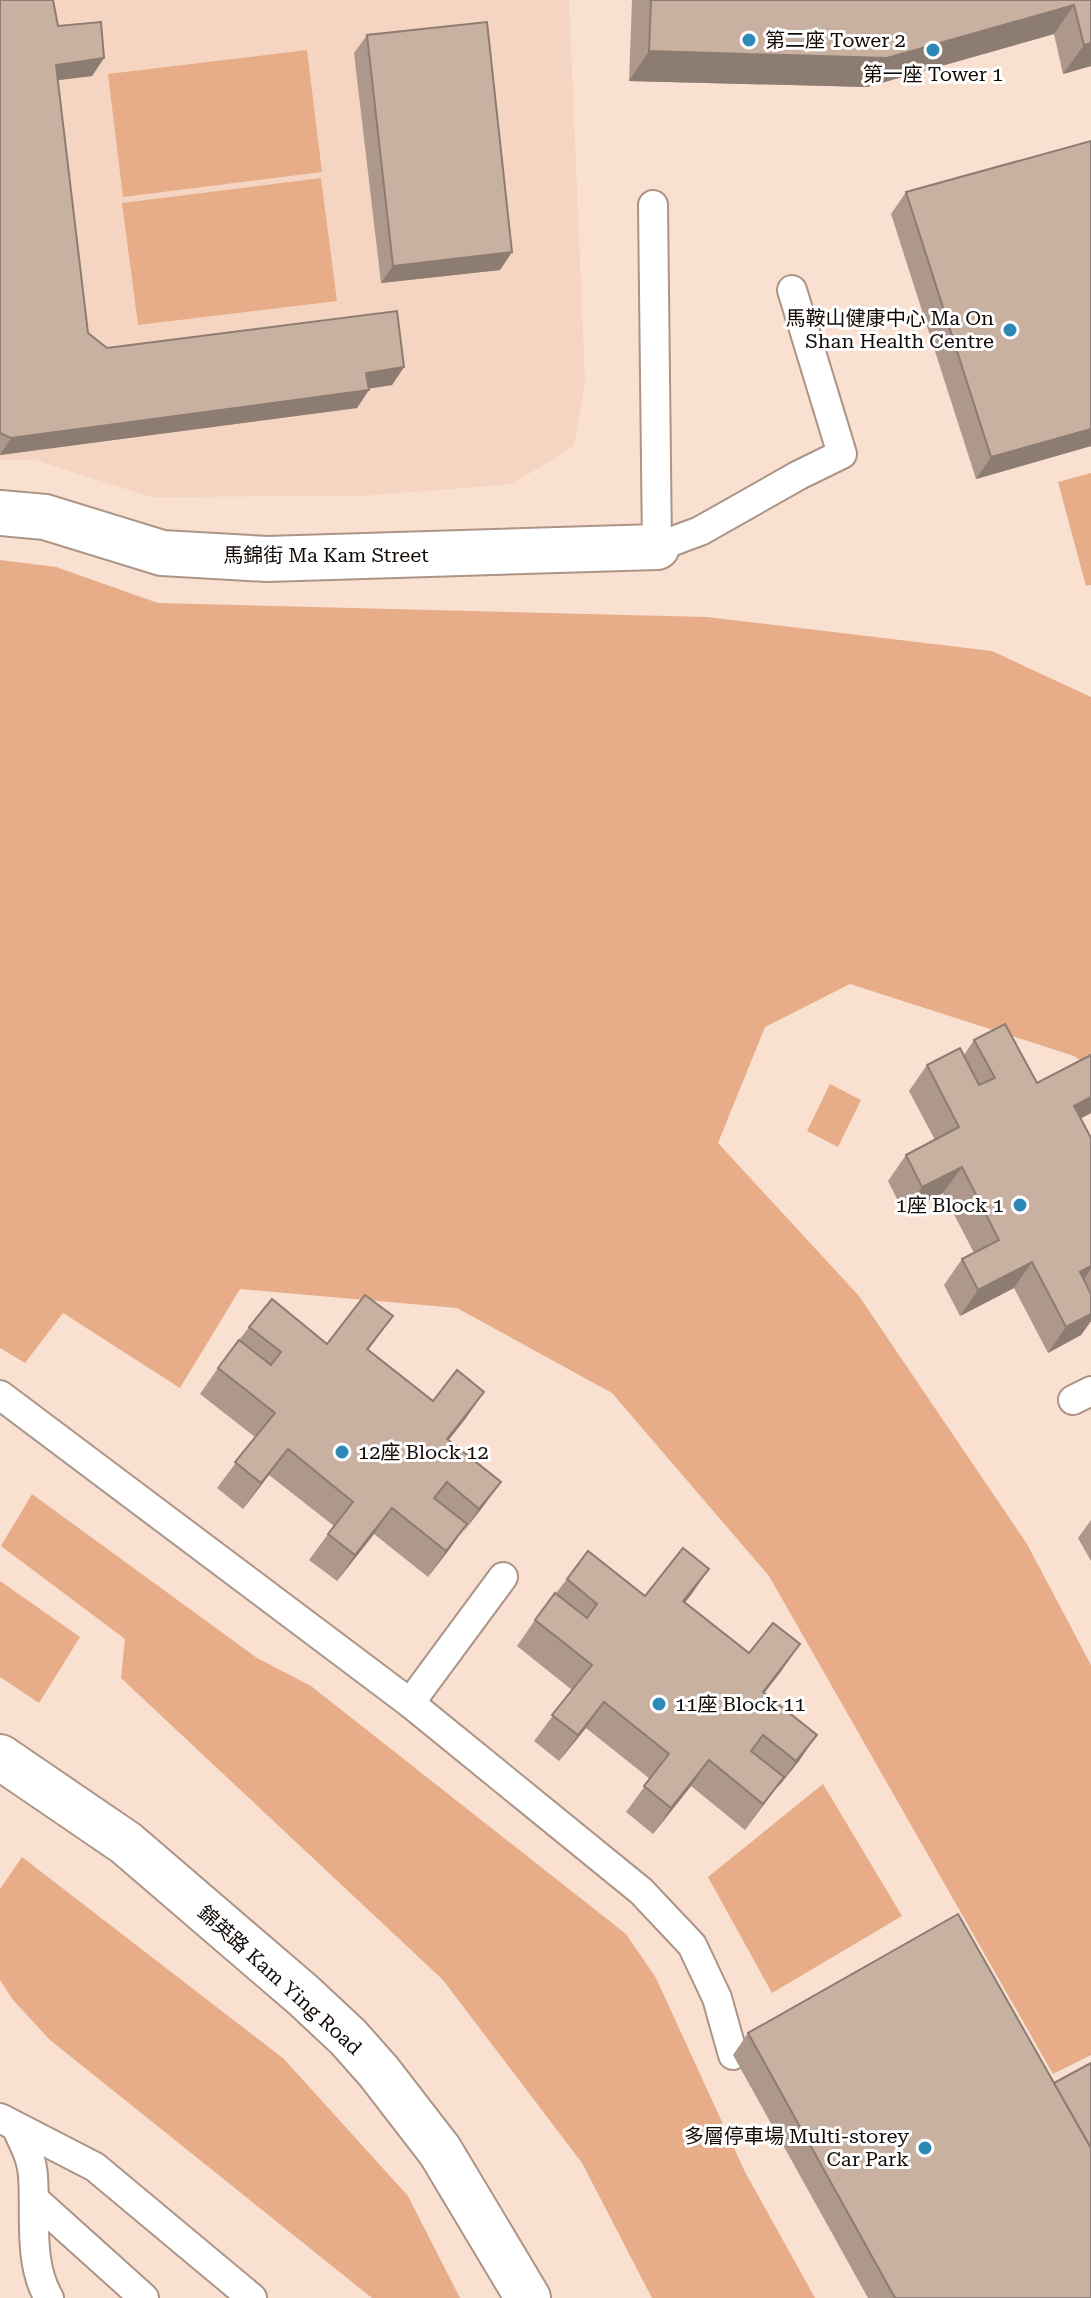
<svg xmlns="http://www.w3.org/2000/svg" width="1091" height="2298" font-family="'Roboto Serif','Noto Sans TC',serif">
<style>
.built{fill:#f5d5c1}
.green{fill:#e7ad88}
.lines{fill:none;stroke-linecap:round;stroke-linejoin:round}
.service-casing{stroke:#ac9586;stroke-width:32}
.minor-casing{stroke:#ac9586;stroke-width:48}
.tertiary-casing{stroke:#ac9586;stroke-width:48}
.service{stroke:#fff;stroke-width:28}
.minor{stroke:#fff;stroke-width:44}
.tertiary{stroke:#fff;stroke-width:44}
.wall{fill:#ad988b}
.shaded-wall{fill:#8d7c71}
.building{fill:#c9b1a2;stroke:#8d7c71;stroke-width:2}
.poi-dot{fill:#2c89b5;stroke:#fff;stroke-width:3}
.labels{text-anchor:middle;stroke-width:6;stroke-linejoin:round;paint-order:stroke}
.poi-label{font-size:20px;fill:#120a05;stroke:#fff;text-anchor:start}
.street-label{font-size:20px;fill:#120a05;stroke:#fff}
</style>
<rect width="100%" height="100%" fill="#f9e0d1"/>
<path class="built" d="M 0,0 L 569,0 L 585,381 L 574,446 L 512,484 L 362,496 L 151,497 L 35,460 L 0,460 Z"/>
<g class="green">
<path d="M 307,50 L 322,172 L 123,197 L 108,74 Z"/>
<path d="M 321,178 L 337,301 L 138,325 L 122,203 Z"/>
<path d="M 1091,473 L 1091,585 L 1086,586 L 1058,482 Z"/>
<path d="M 0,560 L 56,567 L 158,603 L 707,617 L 992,651 L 1091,697 L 1091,1067 L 1074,1056 L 850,984 L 765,1027 L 718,1143 L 859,1296 L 1027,1544 L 1091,1665 L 1091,2055 L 1053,2074 L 769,1576 L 612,1393 L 457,1308 L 240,1289 L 180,1388 L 63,1313 L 25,1363 L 0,1348 Z"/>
<path d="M 830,1084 L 861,1100 L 838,1147 L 807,1131 Z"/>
<path d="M 32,1494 L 257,1658 L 311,1686 L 626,1934 L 656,1978 L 745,2172 L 815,2298 L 652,2298 L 582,2163 L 443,1980 L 121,1678 L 125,1639 L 1,1546 Z"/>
<path d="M 0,1581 L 80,1637 L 39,1703 L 0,1677 Z"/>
<path d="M 823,1784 L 902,1916 L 772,1993 L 708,1877 Z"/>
<path d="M 22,1857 L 284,2059 L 408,2196 L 460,2298 L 372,2298 L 50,2040 L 13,2000 L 0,1980 L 0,1889 Z"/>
</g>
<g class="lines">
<g class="service-casing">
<g id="service">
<path d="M 653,205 L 657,547 L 700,531 L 799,475 L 842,454 L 792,290"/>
<path d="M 0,1395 L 410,1703 L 641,1891 L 692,1945 L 717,1998 L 733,2055"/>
<path d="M 1073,1400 L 1091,1391"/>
<path d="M 410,1703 L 503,1577"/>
<path d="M 0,2118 L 95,2167 L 252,2298"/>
<path d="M 17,2129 C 24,2144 32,2159 33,2176 C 36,2215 28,2263 49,2298"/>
<path d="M 34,2199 L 144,2298"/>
</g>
</g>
<g class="minor-casing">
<path id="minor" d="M 0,513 L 45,517 L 162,553 L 267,559 L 657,547"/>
</g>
<g class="tertiary-casing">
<path id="tertiary" d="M 0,1757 L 126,1843 L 303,1995 L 348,2037 L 379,2072 L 440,2151 L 528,2298"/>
</g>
<use href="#service" class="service"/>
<use href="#minor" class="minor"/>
<use href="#tertiary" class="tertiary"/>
</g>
<g class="wall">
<path d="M 0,0 L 58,26 L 104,58 L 92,76 L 58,80 L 88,333 L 107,348 L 404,367 L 392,385 L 369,388 L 357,408 L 0,455 Z"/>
<path d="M 632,0 L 1091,0 L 1091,66 L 1063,74 L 1054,34 L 867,87 L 629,81 Z"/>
<path d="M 367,35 L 512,252 L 500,270 L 381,283 L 354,53 Z"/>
<path d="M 1091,141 L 1091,446 L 976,479 L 891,214 L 906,192 Z"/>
<path d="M 974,1040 L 1037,1083 L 1091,1113 L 1081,1118 L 1091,1138 L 1091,1321 L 1081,1335 L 1048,1353 L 1014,1288 L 960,1316 L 944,1285 L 962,1259 L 974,1253 L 943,1193 L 904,1213 L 888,1181 L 906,1155 L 935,1140 L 909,1091 L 927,1065 L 964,1055 Z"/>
<path d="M 393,1316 L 368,1350 L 433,1401 L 466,1418 L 448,1440 L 482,1508 L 460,1534 L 428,1577 L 374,1534 L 337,1581 L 309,1560 L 334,1526 L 269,1475 L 243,1509 L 217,1488 L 255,1437 L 200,1394 L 218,1368 L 249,1327 L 327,1344 Z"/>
<path d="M 1091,1520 L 1091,1561 L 1078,1538 Z"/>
<path d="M 709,1569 L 685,1602 L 749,1653 L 782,1670 L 764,1693 L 799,1761 L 778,1787 L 777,1786 L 745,1830 L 691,1786 L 653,1834 L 626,1812 L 650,1779 L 586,1728 L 559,1761 L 534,1741 L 572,1690 L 517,1646 L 535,1620 L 567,1579 L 645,1596 Z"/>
<path d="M 748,2033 L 1054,2083 L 1091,2298 L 868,2298 L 733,2055 Z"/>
</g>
<g class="shaded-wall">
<path d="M 1074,5 L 1054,34 L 867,87 L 629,81 L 649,51 Z"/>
<path d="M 1091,43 L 1091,66 L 1063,74 L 1084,45 Z"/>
<path d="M 104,58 L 92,76 L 43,82 L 56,65 Z"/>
<path d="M 512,252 L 500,270 L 381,283 L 393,266 Z"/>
<path d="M 404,367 L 392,385 L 354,391 L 366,373 Z"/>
<path d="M 369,390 L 357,408 L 0,455 L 11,438 Z"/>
<path d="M 1091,429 L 1091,446 L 976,479 L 991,457 Z"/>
<path d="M 1091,1097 L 1091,1113 L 1056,1132 L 1074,1106 Z"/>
<path d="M 962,1167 L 943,1193 L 904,1213 L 922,1187 Z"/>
<path d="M 1032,1262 L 1014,1288 L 960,1316 L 978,1290 Z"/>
<path d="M 1091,1266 L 1091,1269 L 1076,1291 L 1080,1272 Z"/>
<path d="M 1091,1314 L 1091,1321 L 1081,1335 L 1048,1353 L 1066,1327 Z"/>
<path d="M 393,1316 L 374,1342 L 349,1375 L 367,1349 Z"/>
<path d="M 484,1392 L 466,1418 L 429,1465 L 447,1439 Z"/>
<path d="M 288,1449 L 269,1475 L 243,1509 L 261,1483 Z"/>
<path d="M 501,1482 L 482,1508 L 461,1535 L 479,1509 Z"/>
<path d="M 392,1508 L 374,1534 L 337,1581 L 355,1555 Z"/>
<path d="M 467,1524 L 449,1550 L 428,1577 L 446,1551 Z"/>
<path d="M 709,1569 L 691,1595 L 665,1627 L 683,1601 Z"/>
<path d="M 800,1644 L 782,1670 L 745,1718 L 763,1692 Z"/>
<path d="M 604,1702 L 586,1728 L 559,1761 L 578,1735 Z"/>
<path d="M 817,1735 L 799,1761 L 778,1787 L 796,1761 Z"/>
<path d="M 709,1760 L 691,1786 L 653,1834 L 671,1808 Z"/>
<path d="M 784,1777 L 765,1803 L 745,1830 L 763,1804 Z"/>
</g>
<g class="building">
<path d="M 0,0 L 53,0 L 58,26 L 101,22 L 104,58 L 56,65 L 88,333 L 107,348 L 397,311 L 404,367 L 366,373 L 369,390 L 11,438 L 0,433 Z"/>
<path d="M 651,0 L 1091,0 L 1091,43 L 1084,45 L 1074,5 L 887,58 L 649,51 Z"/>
<path d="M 487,22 L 512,252 L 393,266 L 367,35 Z"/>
<path d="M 1091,141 L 1091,429 L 991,457 L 906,192 Z"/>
<path d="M 1005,1024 L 1037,1083 L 1091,1055 L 1091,1097 L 1074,1106 L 1091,1138 L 1091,1266 L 1080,1272 L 1091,1294 L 1091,1314 L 1066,1327 L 1032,1262 L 978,1290 L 962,1259 L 999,1240 L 962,1167 L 922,1187 L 906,1155 L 959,1127 L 927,1065 L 960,1048 L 979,1085 L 995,1078 L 974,1040 Z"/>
<path d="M 365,1295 L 393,1316 L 367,1349 L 433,1401 L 457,1370 L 484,1392 L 447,1439 L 501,1482 L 479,1509 L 447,1482 L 434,1498 L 467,1524 L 446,1551 L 392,1508 L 355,1555 L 328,1534 L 353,1502 L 288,1449 L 261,1483 L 235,1462 L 275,1413 L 218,1368 L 239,1340 L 271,1365 L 281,1352 L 249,1327 L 272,1299 L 327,1344 Z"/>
<path d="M 683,1548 L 709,1569 L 683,1601 L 749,1653 L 773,1623 L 800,1644 L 763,1692 L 817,1735 L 796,1761 L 763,1735 L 751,1751 L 784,1777 L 763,1804 L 709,1760 L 671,1808 L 644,1786 L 669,1754 L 604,1702 L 578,1735 L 552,1715 L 592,1665 L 535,1620 L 555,1593 L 587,1618 L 597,1604 L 567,1579 L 588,1551 L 645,1596 Z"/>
<path d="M 958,1914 L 1091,2148 L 1091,2298 L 895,2298 L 748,2033 Z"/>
<path d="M 1091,2063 L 1091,2148 L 1054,2083 Z"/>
</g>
<g class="poi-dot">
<circle cx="749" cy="40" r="8"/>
<circle cx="933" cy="50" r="8"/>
<circle cx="1010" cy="330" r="8"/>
<circle cx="1020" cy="1205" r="8"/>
<circle cx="342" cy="1452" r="8"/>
<circle cx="659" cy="1704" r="8"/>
<circle cx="925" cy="2148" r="8"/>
</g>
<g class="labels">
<g class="poi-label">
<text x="765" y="47">第二座 Tower 2</text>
<text x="933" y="81" text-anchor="middle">第一座 Tower 1</text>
<text x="994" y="325" text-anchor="end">馬鞍山健康中心 Ma On<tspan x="994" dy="23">Shan Health Centre</tspan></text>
<text x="1004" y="1212" text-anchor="end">1座 Block 1</text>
<text x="358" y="1459">12座 Block 12</text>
<text x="675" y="1711">11座 Block 11</text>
<text x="909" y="2143" text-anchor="end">多層停車場 Multi-storey<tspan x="909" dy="23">Car Park</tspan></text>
</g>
<g class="street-label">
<text x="326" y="562">馬錦街 Ma Kam Street</text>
<text transform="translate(280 1980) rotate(42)" y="7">錦英路 Kam Ying Road</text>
</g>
</g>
</svg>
